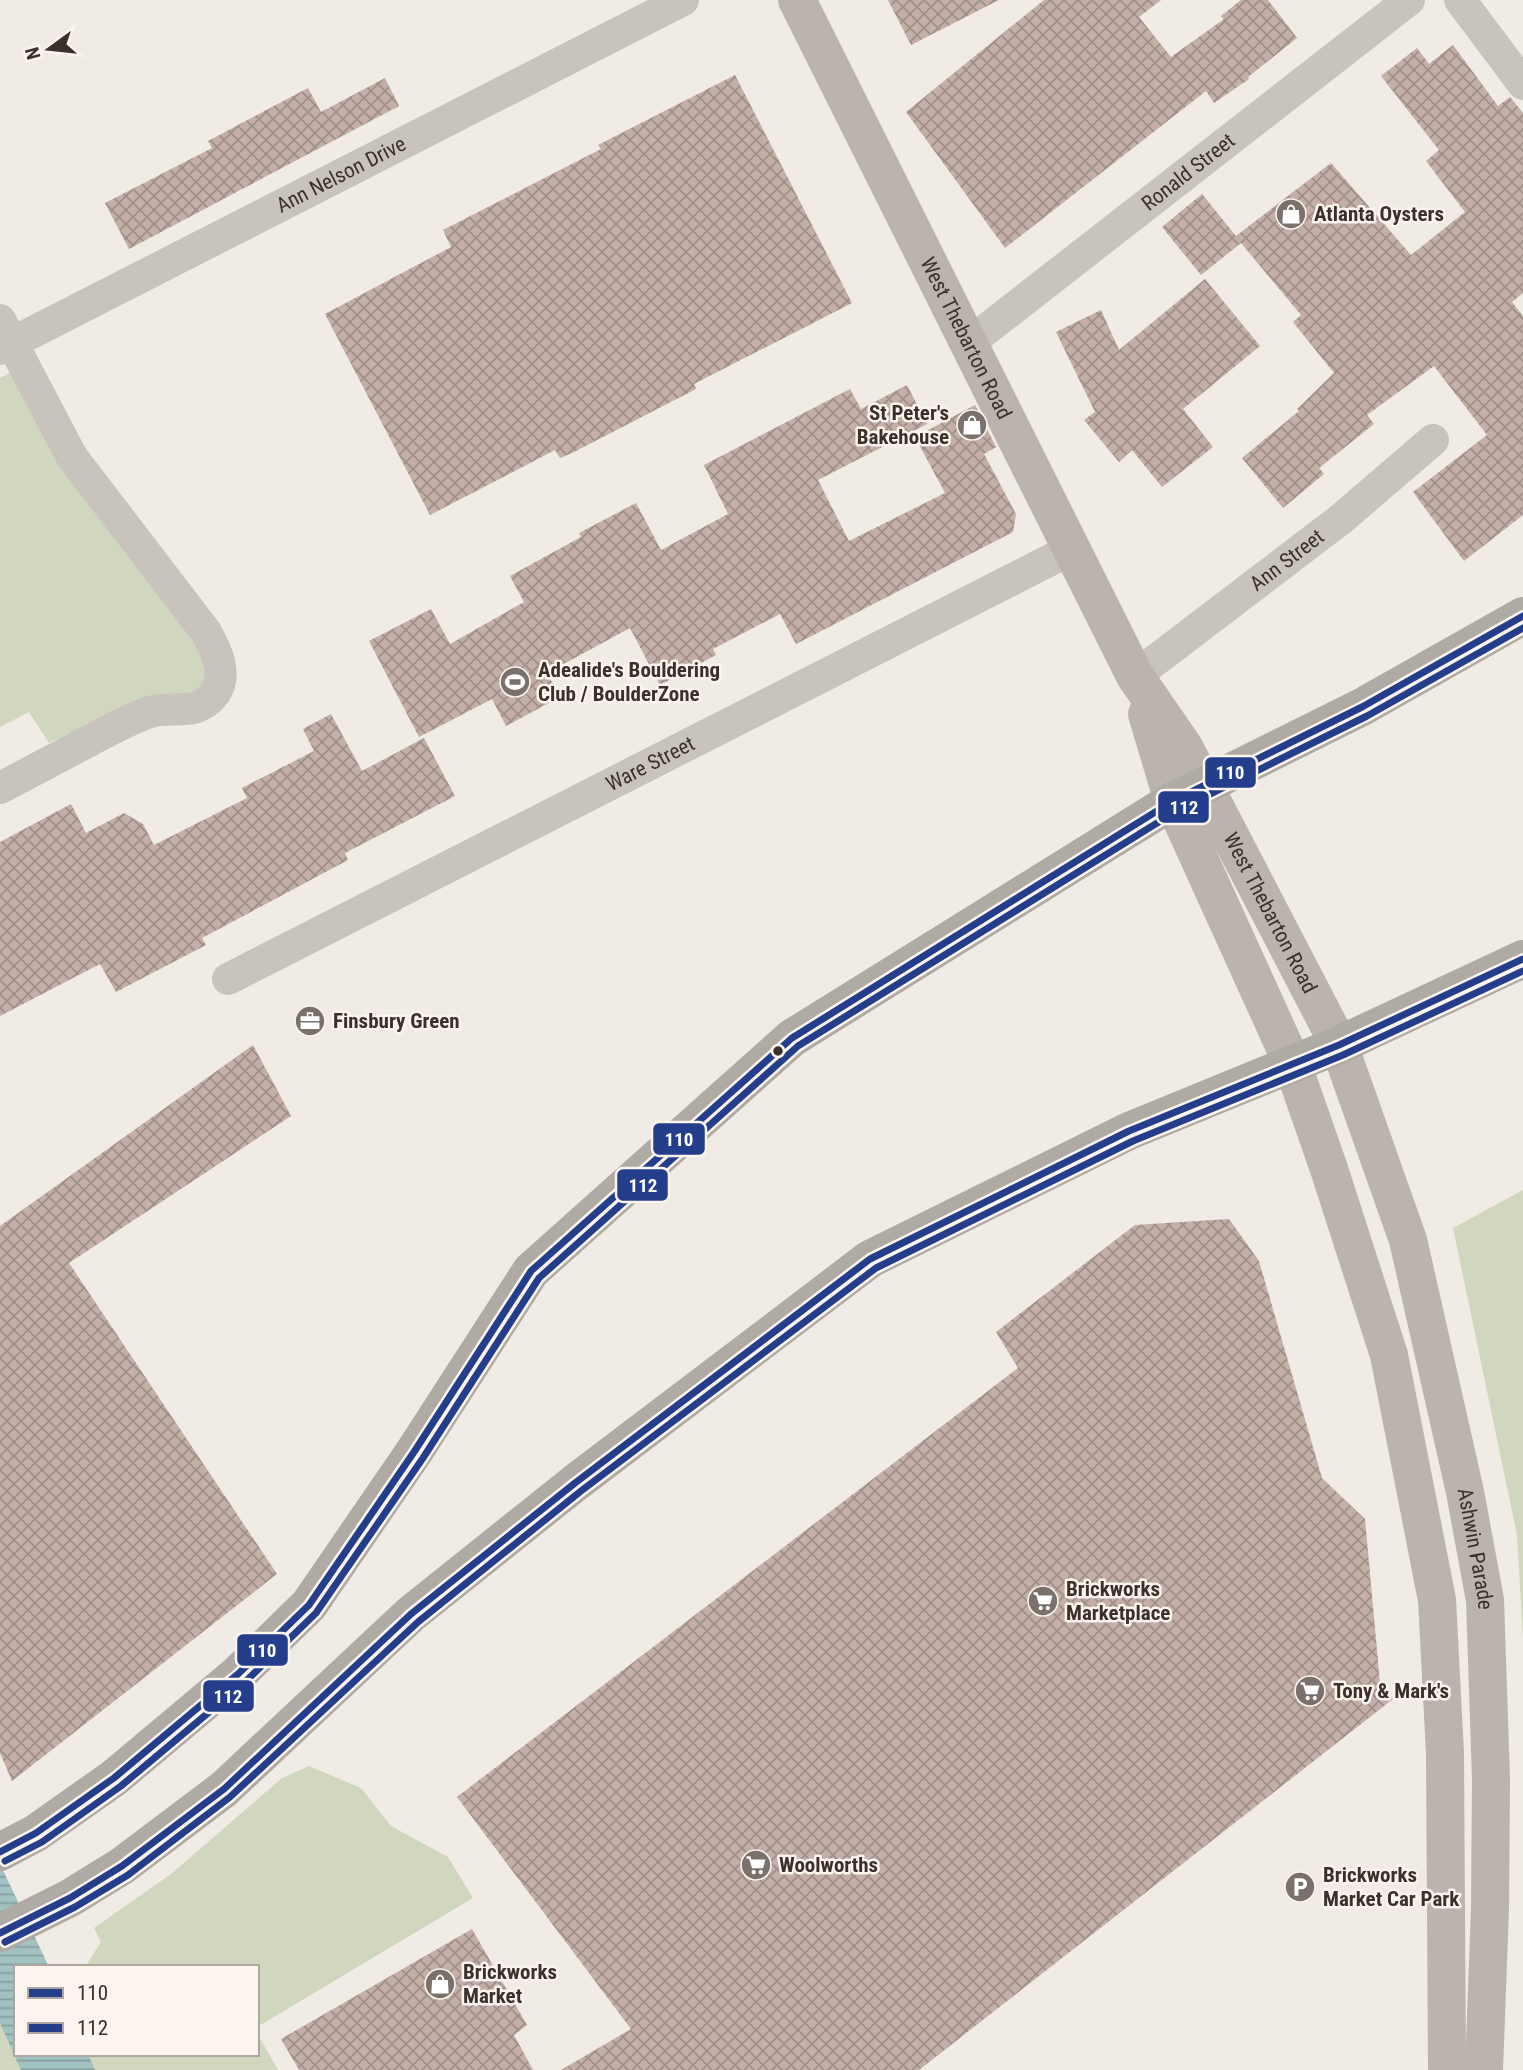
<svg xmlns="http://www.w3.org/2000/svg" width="1523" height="2070" font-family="'Roboto Condensed',sans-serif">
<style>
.green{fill:#d1d6bf}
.water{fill:url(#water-rules)}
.building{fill:url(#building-cross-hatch)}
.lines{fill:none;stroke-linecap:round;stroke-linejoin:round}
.street{stroke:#c9c3be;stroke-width:32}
.secondary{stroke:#bab3ae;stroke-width:38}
.highway{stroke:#afaaa4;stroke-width:38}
.bus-1-casing{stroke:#fbf5ee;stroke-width:12}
.bus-2-casing{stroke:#fbf5ee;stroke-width:12}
.bus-1{stroke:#243e8c;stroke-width:7}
.bus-2{stroke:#243e8c;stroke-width:7}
.bus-dot{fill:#3b302b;stroke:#fbf5ee;stroke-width:2.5}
.labels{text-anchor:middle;stroke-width:5;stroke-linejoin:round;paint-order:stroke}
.street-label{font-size:21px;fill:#3b302b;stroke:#fbf5ee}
.poi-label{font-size:21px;font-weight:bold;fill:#3b302b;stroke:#fbf5ee;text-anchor:start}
.line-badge{stroke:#fbf5ee;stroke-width:2.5}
.badge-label{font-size:19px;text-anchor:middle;font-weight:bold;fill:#fff}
</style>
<defs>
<pattern id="water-rules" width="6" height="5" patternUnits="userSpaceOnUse" patternTransform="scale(1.75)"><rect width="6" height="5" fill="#a1c2c1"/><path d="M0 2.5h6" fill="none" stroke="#849e9d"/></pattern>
<pattern id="building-cross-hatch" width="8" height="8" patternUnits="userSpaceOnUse" patternTransform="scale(1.75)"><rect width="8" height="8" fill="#c3afa7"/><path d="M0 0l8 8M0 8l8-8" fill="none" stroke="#a08f88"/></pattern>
</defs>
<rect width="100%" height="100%" fill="#f0ebe5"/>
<g class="green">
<path d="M 13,371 L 187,623 L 210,677 L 193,696 L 145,698 L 49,743 L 29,712 L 0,727 L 0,378 Z"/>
<path d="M 1523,1190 L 1523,1636 L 1517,1535 L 1453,1228 Z"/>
<path d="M 309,1766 L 361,1788 L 391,1826 L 448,1857 L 473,1898 L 257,2027 L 257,1967 L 85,1967 L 101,1942 L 94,1928 L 171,1874 L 282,1778 Z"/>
<path d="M 0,1986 L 16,2054 L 257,2054 L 257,2033 L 278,2070 L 0,2070 Z"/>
</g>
<path class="water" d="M 0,1864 L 49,1967 L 16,1967 L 16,2054 L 88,2054 L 95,2070 L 21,2070 L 0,2023 Z"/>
<g class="building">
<path d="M 888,0 L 999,0 L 911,45 Z"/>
<path d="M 1044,0 L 1161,0 L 1139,17 L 1171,57 L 1224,19 L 1221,16 L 1241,0 L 1268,0 L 1297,38 L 1248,77 L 1249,79 L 1214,103 L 1206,91 L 1005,248 L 906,112 Z"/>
<path d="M 1453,45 L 1498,106 L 1510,97 L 1523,113 L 1523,293 L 1512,302 L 1523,316 L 1523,515 L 1464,561 L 1413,492 L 1487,435 L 1434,366 L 1367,415 L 1374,424 L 1319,468 L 1324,474 L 1283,508 L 1242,458 L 1299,411 L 1297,409 L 1334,373 L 1293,322 L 1301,315 L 1241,243 L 1201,275 L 1162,227 L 1202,194 L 1236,236 L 1331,163 L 1411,255 L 1465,212 L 1426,161 L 1439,150 L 1381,76 L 1417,48 L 1429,64 Z"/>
<path d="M 735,75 L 852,303 L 694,384 L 696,389 L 572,453 L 560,458 L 555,450 L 430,515 L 325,314 L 451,247 L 443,230 L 601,149 L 598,145 Z"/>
<path d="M 385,78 L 399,106 L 129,249 L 105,203 L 212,148 L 208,141 L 308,88 L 321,112 Z"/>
<path d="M 1205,279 L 1260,346 L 1183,409 L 1213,447 L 1162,487 L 1132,450 L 1119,462 L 1084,420 L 1095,412 L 1056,332 L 1101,310 L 1119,350 Z"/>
<path d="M 907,385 L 927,424 L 818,480 L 849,541 L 945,493 L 915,437 L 975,405 L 996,447 L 984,454 L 1016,514 L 1013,532 L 796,644 L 780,614 L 713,649 L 716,655 L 660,685 L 630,628 L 547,673 L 560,697 L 506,726 L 492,699 L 419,737 L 369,641 L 431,609 L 450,644 L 524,602 L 510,576 L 581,537 L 579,533 L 636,503 L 661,550 L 728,514 L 704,465 L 850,389 L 861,409 Z"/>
<path d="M 331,714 L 362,771 L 424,738 L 455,796 L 345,853 L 348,860 L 202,938 L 206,945 L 116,992 L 100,964 L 0,1016 L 0,842 L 71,804 L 86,833 L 124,813 L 143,824 L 154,845 L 247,798 L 242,788 L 314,751 L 303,729 Z"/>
<path d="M 253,1045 L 291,1116 L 69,1263 L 277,1574 L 12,1781 L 0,1753 L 0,1226 Z"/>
<path d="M 1229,1219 L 1259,1261 L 1322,1478 L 1365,1519 L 1380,1683 L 1393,1699 L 919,2070 L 561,2070 L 631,2029 L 457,1797 L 1018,1368 L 996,1332 L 1135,1225 Z"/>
<path d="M 472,1929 L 527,2025 L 514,2035 L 533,2070 L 299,2070 L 281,2039 Z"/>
</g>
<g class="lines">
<g class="street">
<path d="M 1460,0 L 1523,84"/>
<path d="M 0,320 L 72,457 L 206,632 C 216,650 228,674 215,693 C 197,718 173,705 150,712 C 129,719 110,730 91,740 C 61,756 30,772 0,788"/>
<path id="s1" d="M 969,343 L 1409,0"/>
<path id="s2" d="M 0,349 L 683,0"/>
<path id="s3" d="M 1135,676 L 1341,519 L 1433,440"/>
<path id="s4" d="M 228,979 L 1072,549"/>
</g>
<g class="secondary">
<path id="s5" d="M 797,0 L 1135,676 L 1184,747 L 1339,1045 L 1408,1240 L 1465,1492 L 1485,1600 L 1491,1779 L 1490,1908 L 1484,2070"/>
<path d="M 1147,714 L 1173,801 L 1292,1063 L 1329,1169 L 1389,1355 L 1437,1600 L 1445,1753 L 1447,2070"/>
</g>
<g class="highway">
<path d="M 0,1852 L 36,1833 L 114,1778 L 238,1674 L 309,1605 L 414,1452 L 531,1271 L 792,1038 L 1173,801 L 1362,707 L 1523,616"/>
<path d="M 0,1933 L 70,1898 L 122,1866 L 224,1789 L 411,1614 L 575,1483 L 870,1259 L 1129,1131 L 1339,1045 L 1523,959"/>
</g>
<g class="bus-1-casing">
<g id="bus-1">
<path d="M 0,1852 L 36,1833 L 114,1778 L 238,1674 L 309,1605 L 414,1452 L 531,1271 L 792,1038 L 1173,801 L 1362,707 L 1523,616"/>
<path d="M 0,1933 L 70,1898 L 122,1866 L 224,1789 L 411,1614 L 575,1483 L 870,1259 L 1129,1131 L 1339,1045 L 1523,959"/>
</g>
</g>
<g class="bus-2-casing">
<g id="bus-2">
<path d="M 5,1861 L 42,1842 L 121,1786 L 245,1682 L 316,1613 L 423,1458 L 539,1278 L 798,1046 L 1178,810 L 1367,716 L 1523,628"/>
<path d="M 5,1942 L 75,1907 L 128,1875 L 230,1797 L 418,1622 L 581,1491 L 876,1268 L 1133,1141 L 1343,1055 L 1523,971"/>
</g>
</g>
<use href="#bus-1" class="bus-1"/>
<use href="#bus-2" class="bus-2"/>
</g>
<defs>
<g id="shop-disc" transform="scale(1.575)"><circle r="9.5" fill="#7a716c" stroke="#fbf5ee"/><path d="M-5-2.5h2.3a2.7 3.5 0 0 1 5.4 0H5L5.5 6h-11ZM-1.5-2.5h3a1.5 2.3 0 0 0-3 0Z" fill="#fff"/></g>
<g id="stadium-disc" transform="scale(1.575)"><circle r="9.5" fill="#7a716c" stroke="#fbf5ee"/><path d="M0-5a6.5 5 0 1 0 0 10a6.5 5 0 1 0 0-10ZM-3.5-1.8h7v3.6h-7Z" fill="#fff"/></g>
<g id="office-disc" transform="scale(1.575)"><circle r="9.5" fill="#7a716c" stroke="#fbf5ee"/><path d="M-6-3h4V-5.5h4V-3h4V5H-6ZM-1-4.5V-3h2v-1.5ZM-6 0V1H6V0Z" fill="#fff"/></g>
<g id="supermarket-disc" transform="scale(1.575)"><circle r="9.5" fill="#7a716c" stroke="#fbf5ee"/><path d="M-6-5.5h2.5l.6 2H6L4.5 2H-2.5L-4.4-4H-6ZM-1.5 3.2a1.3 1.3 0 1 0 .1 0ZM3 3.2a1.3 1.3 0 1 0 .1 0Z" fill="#fff"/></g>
<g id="parking-disc" transform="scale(1.575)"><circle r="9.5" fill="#7a716c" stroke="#fbf5ee"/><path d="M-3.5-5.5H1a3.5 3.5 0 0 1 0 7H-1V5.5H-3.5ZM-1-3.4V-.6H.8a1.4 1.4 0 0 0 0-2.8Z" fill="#fff"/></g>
</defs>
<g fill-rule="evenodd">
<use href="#shop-disc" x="1291" y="214"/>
<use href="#shop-disc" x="972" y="425"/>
<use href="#stadium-disc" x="515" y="682"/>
<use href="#office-disc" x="310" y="1021"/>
<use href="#supermarket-disc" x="1043" y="1601"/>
<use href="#supermarket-disc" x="1310" y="1691"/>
<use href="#supermarket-disc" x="756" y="1865"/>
<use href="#parking-disc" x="1300" y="1887"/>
<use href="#shop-disc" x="440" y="1984"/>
</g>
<circle class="bus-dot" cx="778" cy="1051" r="6"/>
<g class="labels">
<g class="street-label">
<text dy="7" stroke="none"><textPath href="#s1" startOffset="278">Ronald Street</textPath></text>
<text dy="7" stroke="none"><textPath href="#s2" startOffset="383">Ann Nelson Drive</textPath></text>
<text dy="7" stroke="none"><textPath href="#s5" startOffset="378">West Thebarton Road</textPath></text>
<text dy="7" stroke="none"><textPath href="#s3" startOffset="191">Ann Street</textPath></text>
<text dy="7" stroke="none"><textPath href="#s4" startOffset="474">Ware Street</textPath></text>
<text dy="7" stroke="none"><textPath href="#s5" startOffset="1029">West Thebarton Road</textPath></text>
<text dy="7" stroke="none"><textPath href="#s5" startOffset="1701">Ashwin Parade</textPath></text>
</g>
<g class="poi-label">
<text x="1314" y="221">Atlanta Oysters</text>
<text x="949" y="420" text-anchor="end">St Peter's<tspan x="949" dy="24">Bakehouse</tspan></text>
<text x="538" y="677">Adealide's Bouldering<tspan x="538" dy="24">Club / BoulderZone</tspan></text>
<text x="333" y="1028">Finsbury Green</text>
<text x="1066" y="1596">Brickworks<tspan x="1066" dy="24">Marketplace</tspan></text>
<text x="1333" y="1698">Tony &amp; Mark's</text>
<text x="779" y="1872">Woolworths</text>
<text x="1323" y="1882">Brickworks<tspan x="1323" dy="24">Market Car Park</tspan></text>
<text x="463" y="1979">Brickworks<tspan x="463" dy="24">Market</tspan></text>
</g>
</g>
<g class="line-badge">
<rect x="1204" y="756" width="53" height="33" rx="7" fill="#243e8c"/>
<rect x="1157" y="790" width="53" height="34" rx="7" fill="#243e8c"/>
<rect x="652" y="1122" width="54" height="34" rx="7" fill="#243e8c"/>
<rect x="616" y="1168" width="53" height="34" rx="7" fill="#243e8c"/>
<rect x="236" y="1633" width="53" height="34" rx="7" fill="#243e8c"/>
<rect x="202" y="1679" width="53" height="34" rx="7" fill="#243e8c"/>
</g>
<g class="badge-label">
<text x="1230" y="779">110</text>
<text x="1184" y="814">112</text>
<text x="679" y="1146">110</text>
<text x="643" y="1192">112</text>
<text x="262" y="1657">110</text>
<text x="228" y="1703">112</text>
</g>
<rect x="14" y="1965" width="245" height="91" fill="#fbf5ee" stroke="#aea6a0" stroke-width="2"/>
<rect x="28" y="1988" width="35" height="10" fill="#243e8c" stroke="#aea6a0" stroke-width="2"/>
<text x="77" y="2000" font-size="21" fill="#3b302b">110</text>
<rect x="28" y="2023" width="35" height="10" fill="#243e8c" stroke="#aea6a0" stroke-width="2"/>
<text x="77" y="2035" font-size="21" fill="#3b302b">112</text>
<g transform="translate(49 49) rotate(255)" stroke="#fbf5ee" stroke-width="5" paint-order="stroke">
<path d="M0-5L12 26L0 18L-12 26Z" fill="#3b302b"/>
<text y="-10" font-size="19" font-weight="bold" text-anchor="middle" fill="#3b302b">N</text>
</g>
</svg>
